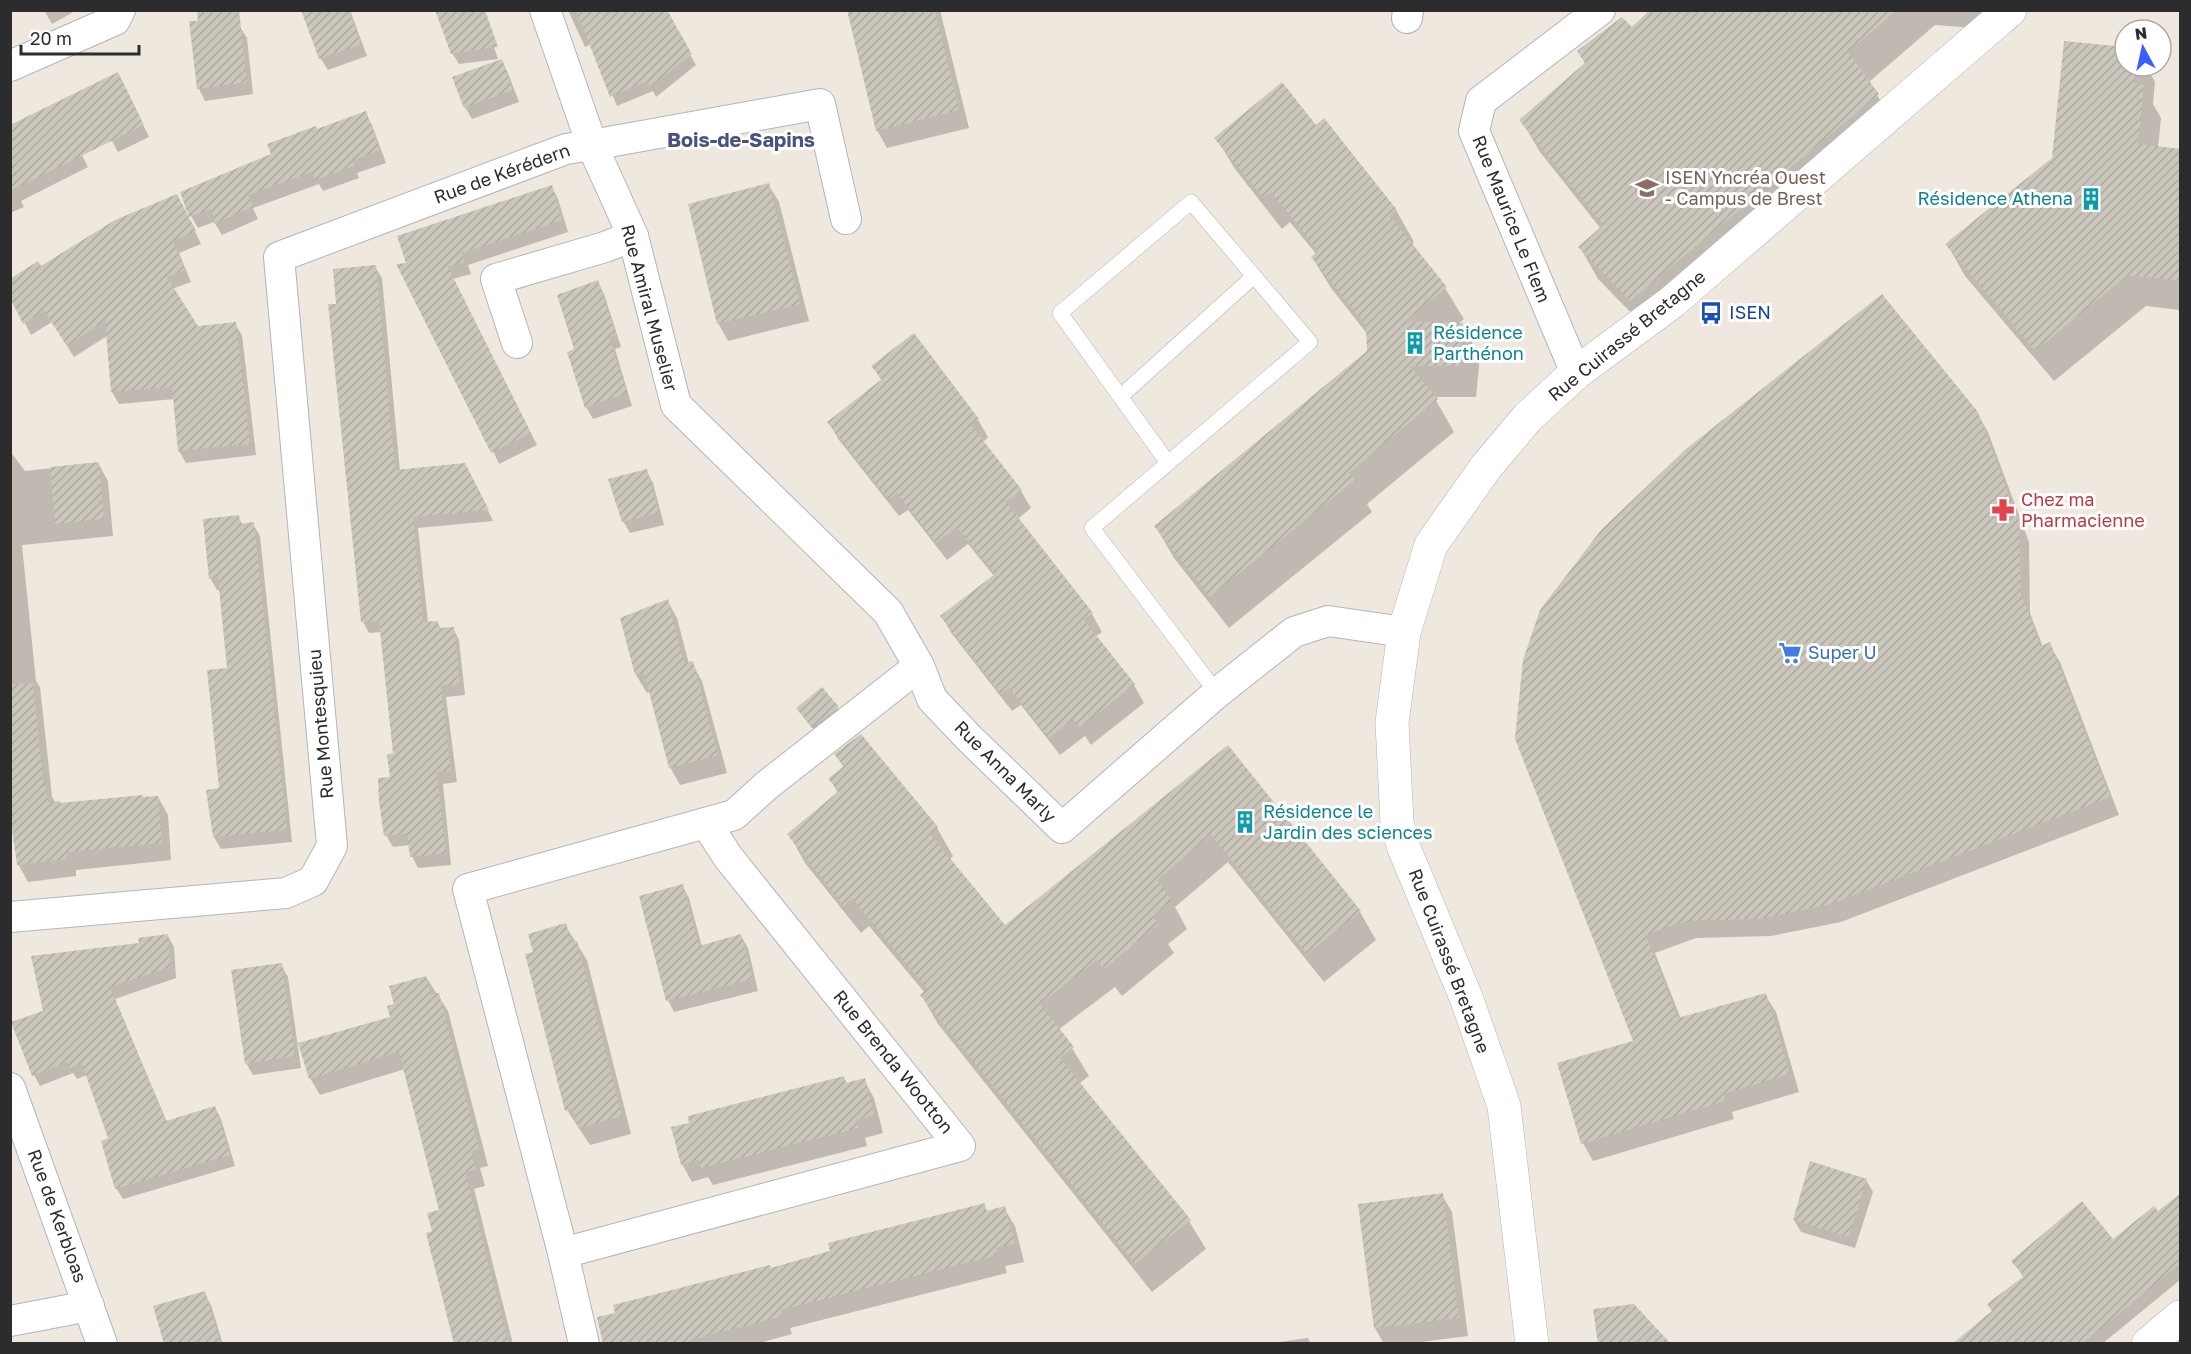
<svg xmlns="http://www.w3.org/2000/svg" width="2191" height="1354" font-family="'Golos Text',sans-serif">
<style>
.shadow{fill:#0003}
.building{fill:url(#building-hatch)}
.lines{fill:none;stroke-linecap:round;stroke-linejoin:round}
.lane-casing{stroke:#b2b4c1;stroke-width:16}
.street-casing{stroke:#b2b4c1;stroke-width:32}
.secondary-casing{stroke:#b2b4c1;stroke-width:34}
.lane{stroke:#fff;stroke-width:15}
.street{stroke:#fff;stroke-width:30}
.secondary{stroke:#fff;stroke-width:33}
.labels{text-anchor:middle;stroke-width:6;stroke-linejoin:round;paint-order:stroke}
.street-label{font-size:18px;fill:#2c2c2c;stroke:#fff}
.education-label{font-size:18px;fill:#785e54;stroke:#fff;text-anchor:start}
.culture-label{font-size:18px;fill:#0d838f;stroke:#fff;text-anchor:start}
.transit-label{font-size:18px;fill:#164399;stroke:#fff;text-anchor:start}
.health-label{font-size:18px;fill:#be3a42;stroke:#fff;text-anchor:start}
.shop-label{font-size:18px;fill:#366cbe;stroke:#fff;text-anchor:start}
.neighbourhood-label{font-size:20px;font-weight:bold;fill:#485282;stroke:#fff}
</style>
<defs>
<pattern id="building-hatch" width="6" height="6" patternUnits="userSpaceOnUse" patternTransform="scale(1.5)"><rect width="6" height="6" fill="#cac6bc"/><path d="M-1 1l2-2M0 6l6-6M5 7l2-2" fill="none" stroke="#aeaaa2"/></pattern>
</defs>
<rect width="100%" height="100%" fill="#efe8de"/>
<g class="shadow">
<path d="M 44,10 L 77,10 L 52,24 Z"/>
<path d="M 303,10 L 350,10 L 367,56 L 328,70 L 321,59 Z"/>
<path d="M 481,10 L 498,59 L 459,64 L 452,53 Z"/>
<path d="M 568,10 L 665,10 L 696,65 L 656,97 L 653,91 L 617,106 L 591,44 L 585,47 Z"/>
<path d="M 851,10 L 940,10 L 969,128 L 887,148 L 877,130 Z"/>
<path d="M 1652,10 L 2020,10 L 2018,26 L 2012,31 L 1935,25 L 1869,82 L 1896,126 L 1649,331 L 1598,279 L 1580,247 L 1601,229 L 1540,152 L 1521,120 Z"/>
<path d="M 240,27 L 247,38 L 253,94 L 205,101 L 199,89 Z"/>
<path d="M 2125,49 L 2125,66 L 2146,66 L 2155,82 L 2153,104 L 2161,118 L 2158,148 L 2180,151 L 2180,310 L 2146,306 L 2054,381 L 1965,276 L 1947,244 L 2053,159 Z"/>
<path d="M 502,61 L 508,73 L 519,102 L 472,119 L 465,107 Z"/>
<path d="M 124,86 L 149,137 L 118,152 L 112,141 Z"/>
<path d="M 365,113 L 372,125 L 386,163 L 357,173 L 359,178 L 323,191 L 319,184 L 253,208 L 258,219 L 222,235 L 214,222 L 198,228 L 191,216 L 273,155 L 317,131 Z"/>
<path d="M 1316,127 L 1396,210 L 1414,242 L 1411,245 L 1445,288 L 1464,319 L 1457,325 L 1462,325 L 1480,357 L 1476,397 L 1434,397 L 1454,432 L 1367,504 L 1372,512 L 1229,628 L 1174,558 L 1156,527 L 1369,352 L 1368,335 L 1331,288 L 1312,257 L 1316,254 L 1290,222 L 1282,229 L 1235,169 L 1216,138 Z"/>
<path d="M 10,131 L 82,155 L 88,167 L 21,201 L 24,207 L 10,213 Z"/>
<path d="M 768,184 L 779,202 L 809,321 L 728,341 L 718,323 Z"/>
<path d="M 552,187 L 558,199 L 568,232 L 468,265 L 471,274 L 453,279 L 537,445 L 499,464 L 408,264 Z"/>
<path d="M 183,207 L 201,244 L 179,253 L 191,282 L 172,289 L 197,328 L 235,324 L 242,335 L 256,455 L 186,463 L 179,451 L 175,399 L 119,404 L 112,392 L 107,336 L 74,357 L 52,322 L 31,335 L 10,294 L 41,268 Z"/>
<path d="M 375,267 L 382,278 L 400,471 L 471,476 L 493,521 L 418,528 L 428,623 L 437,622 L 441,629 L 453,628 L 459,640 L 465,695 L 446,697 L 457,782 L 443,784 L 451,865 L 418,868 L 412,856 L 410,845 L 393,847 L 386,835 L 395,755 L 382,632 L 369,633 L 363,622 L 338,305 Z"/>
<path d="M 598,282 L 604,294 L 621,347 L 615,349 L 632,406 L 593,419 L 586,407 L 576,350 Z"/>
<path d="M 873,367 L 978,420 L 988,437 L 983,442 L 1021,491 L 1031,508 L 1018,519 L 1092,614 L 1102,632 L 1096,636 L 1134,685 L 1144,703 L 1091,745 L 1085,736 L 1060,755 L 1021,705 L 1012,711 L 952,634 L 942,617 L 994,576 L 968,544 L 947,560 L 908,510 L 899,516 L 839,440 L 829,423 L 882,381 Z"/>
<path d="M 1977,413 L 1988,432 L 2029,542 L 2030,613 L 2043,647 L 2049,644 L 2060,662 L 2119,815 L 1841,922 L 1771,936 L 1696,938 L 1655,953 L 1681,1019 L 1765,995 L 1776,1012 L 1799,1092 L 1732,1112 L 1734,1119 L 1593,1161 L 1583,1143 L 1635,1042 L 1517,739 Z"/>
<path d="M 10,451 L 25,471 L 98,463 L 108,481 L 113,536 L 22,545 L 36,681 L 40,687 L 52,796 L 55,803 L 60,805 L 158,797 L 168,815 L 171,860 L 76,870 L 76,876 L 28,882 L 18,864 L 10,805 Z"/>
<path d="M 646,471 L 653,483 L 664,525 L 630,533 L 623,521 Z"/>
<path d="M 238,517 L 243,525 L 253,524 L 260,536 L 292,842 L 221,849 L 214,837 L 208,791 L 221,790 L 229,670 L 221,590 L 217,590 L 210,578 Z"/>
<path d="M 667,600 L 677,618 L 689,664 L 692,663 L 702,681 L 727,773 L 680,785 L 670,767 L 650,691 L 647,693 L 636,675 L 622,619 Z"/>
<path d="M 837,708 L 841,713 L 816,732 L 798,709 Z"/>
<path d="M 861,736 L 937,828 L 953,856 L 949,860 L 1005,927 L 1228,747 L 1360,912 L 1376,940 L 1324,982 L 1228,862 L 1175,907 L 1187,929 L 1168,944 L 1174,953 L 1122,996 L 1115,987 L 1058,1030 L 1072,1048 L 1089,1076 L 1079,1084 L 1189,1221 L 1206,1249 L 1152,1292 L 938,1024 L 922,996 L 925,993 L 869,926 L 861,933 L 805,863 L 789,834 L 838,793 L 830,779 L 844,768 L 836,755 Z"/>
<path d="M 682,886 L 689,898 L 702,947 L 741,936 L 748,948 L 758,991 L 674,1012 L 668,1000 Z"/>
<path d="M 565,925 L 587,960 L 631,1134 L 590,1145 L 567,1110 L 535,953 Z"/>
<path d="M 168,936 L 174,947 L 176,978 L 115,999 L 167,1122 L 215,1108 L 221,1119 L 235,1166 L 123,1199 L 116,1188 L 110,1139 L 87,1075 L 77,1079 L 73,1073 L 40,1086 L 34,1075 L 44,1012 L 140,944 Z"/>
<path d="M 281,965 L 288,977 L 301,1068 L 253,1075 L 246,1063 Z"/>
<path d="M 426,977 L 448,1011 L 488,1166 L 480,1168 L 485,1186 L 474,1189 L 513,1344 L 456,1344 L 434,1232 L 441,1211 L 405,1069 L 320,1095 L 310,1078 L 392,1018 L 396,1005 Z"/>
<path d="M 844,1078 L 847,1084 L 864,1080 L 874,1098 L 883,1133 L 865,1138 L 867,1146 L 713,1185 L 708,1177 L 692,1182 L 682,1164 Z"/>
<path d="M 1866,1180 L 1873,1192 L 1855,1248 L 1801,1232 L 1794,1220 Z"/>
<path d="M 1442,1195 L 1452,1212 L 1468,1336 L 1405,1344 L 1384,1344 L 1375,1328 L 1360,1205 Z"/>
<path d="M 2180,1195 L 2180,1280 L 2102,1344 L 1954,1344 L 1993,1312 L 2024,1278 L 2013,1261 L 2113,1241 L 2158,1214 Z"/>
<path d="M 984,1205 L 988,1212 L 1004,1208 L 1015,1226 L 1024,1262 L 1005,1266 L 1007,1273 L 790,1328 L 792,1334 L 756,1344 L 605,1344 L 771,1269 Z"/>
<path d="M 204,1293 L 211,1305 L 223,1344 L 166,1344 Z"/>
<path d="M 1308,1338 L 1311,1344 L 1265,1344 Z"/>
</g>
<g class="building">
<path d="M 197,10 L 239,10 L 247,82 L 197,89 L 189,21 L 198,21 Z"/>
<path d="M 301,10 L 349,10 L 361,44 L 319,59 Z"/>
<path d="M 435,10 L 485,10 L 498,47 L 451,54 Z"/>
<path d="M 576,10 L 667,10 L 692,54 L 649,88 L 648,81 L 610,97 Z"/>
<path d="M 847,10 L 935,10 L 959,110 L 876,131 Z"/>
<path d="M 1650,10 L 1897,10 L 1848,52 L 1879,94 L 1630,301 L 1578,247 L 1603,225 L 1519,120 L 1585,63 L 1577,51 L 1622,17 L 1632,27 Z"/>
<path d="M 2064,41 L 2125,47 L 2125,66 L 2136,66 L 2134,83 L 2144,85 L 2138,144 L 2181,149 L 2181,281 L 2128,275 L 2035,351 L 1945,244 L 2052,158 Z"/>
<path d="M 502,59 L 513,90 L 464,108 L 452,77 Z"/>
<path d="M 118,72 L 144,125 L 10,191 L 10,125 Z"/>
<path d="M 1282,82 L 1316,125 L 1324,118 L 1397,210 L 1390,216 L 1447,287 L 1406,321 L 1463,323 L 1459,366 L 1410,366 L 1438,399 L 1349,473 L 1355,480 L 1210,597 L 1154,526 L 1367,351 L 1366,326 L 1311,257 L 1318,251 L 1271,192 L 1263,198 L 1214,138 Z"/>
<path d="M 366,111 L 380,150 L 352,161 L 354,166 L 315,180 L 312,172 L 248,195 L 253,207 L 214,224 L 212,209 L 189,217 L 180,192 L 271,154 L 267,144 L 316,126 L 317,129 Z"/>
<path d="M 769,183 L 800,304 L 717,324 L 688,204 Z"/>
<path d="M 552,185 L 562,220 L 462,253 L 465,262 L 448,267 L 531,433 L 491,453 L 396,264 L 406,263 L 397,236 Z"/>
<path d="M 177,194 L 196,231 L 173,241 L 185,270 L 167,277 L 198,326 L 236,322 L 250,444 L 178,451 L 172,387 L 111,392 L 105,321 L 67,346 L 44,311 L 23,324 L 10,298 L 10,279 L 38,261 L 41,266 L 115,220 Z"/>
<path d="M 376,265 L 395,470 L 465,463 L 489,510 L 413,517 L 423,622 L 438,621 L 439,628 L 454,627 L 460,684 L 441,686 L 451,771 L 437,772 L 446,854 L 410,857 L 407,834 L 384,836 L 379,802 L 378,778 L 390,777 L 387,755 L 393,753 L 379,621 L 361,622 L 328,304 L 336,304 L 333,269 Z"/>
<path d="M 598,280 L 616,335 L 609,337 L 627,393 L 585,408 L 567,352 L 574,349 L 557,295 Z"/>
<path d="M 1882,294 L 1978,412 L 2019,522 L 2021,594 L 2041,646 L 2050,642 L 2110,797 L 1831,904 L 1760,919 L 1685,921 L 1646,935 L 1678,1018 L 1766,993 L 1790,1074 L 1723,1094 L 1725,1101 L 1581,1144 L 1557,1063 L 1633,1041 L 1515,739 L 1523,660 L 1540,610 L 1601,530 L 1686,449 Z"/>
<path d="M 914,333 L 979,419 L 971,425 L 1022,490 L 1006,502 L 1093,613 L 1084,620 L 1135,684 L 1080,728 L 1073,719 L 1049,738 L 1009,688 L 1001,694 L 940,616 L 995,574 L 957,527 L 936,543 L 897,493 L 888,499 L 827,422 L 882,379 L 871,366 Z"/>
<path d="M 99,462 L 104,519 L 55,524 L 50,467 Z"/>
<path d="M 647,469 L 659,513 L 622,522 L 608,479 Z"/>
<path d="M 239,515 L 240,524 L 254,522 L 287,830 L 213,837 L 206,790 L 219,788 L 207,670 L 227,668 L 218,578 L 209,579 L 203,519 Z"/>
<path d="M 668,599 L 684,663 L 693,661 L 718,755 L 669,768 L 644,673 L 635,675 L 620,618 Z"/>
<path d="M 33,683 L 43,782 L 45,782 L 48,802 L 60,801 L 60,803 L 143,795 L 143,797 L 158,796 L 162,843 L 67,852 L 67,859 L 17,865 L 10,815 L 10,684 Z"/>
<path d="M 822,687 L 839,707 L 812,728 L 796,708 Z"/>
<path d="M 861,734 L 938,827 L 930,834 L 1005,925 L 1228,745 L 1361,911 L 1307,954 L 1211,835 L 1157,880 L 1172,900 L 1152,916 L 1159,924 L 1104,969 L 1097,960 L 1040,1004 L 1074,1047 L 1060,1058 L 1191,1220 L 1135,1264 L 920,995 L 927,989 L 852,898 L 844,906 L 787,834 L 839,791 L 828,779 L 844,766 L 834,754 Z"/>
<path d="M 683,884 L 699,946 L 741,934 L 753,979 L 666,1001 L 639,896 Z"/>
<path d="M 566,923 L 571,942 L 577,941 L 622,1116 L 578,1128 L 573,1109 L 565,1111 L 525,954 L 533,952 L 528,934 Z"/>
<path d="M 168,934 L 171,967 L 110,987 L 166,1121 L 215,1106 L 230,1155 L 115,1189 L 101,1141 L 108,1138 L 82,1064 L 69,1068 L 67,1062 L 32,1076 L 11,1022 L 43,1011 L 31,956 L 139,943 L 138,938 Z"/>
<path d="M 282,963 L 295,1056 L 245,1064 L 231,970 Z"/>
<path d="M 426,976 L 431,994 L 439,993 L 479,1149 L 471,1151 L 476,1170 L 465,1172 L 509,1344 L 454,1344 L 426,1233 L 432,1231 L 427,1213 L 439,1210 L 399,1052 L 309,1079 L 298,1043 L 390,1017 L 387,1006 L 394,1004 L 389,986 Z"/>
<path d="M 844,1076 L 846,1083 L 865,1078 L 874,1115 L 856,1120 L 858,1128 L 701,1168 L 699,1160 L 681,1165 L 671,1127 L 689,1123 L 688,1116 Z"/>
<path d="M 1810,1161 L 1867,1179 L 1849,1237 L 1793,1220 Z"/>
<path d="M 1443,1193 L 1459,1318 L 1374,1328 L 1358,1204 Z"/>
<path d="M 2181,1193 L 2181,1263 L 2082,1344 L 1952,1344 L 1992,1311 L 1987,1304 L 2024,1276 L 2011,1261 L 2082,1201 L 2113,1239 L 2154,1206 L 2158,1211 Z"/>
<path d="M 985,1203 L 986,1211 L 1005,1206 L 1015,1244 L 996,1248 L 998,1255 L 781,1310 L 783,1316 L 676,1344 L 603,1344 L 597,1317 L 615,1313 L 613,1305 L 770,1265 L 771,1268 L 830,1251 L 828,1243 Z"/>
<path d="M 205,1291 L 221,1344 L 164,1344 L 153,1306 Z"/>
<path d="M 1634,1304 L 1671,1344 L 1598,1344 L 1593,1309 Z"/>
</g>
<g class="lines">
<g class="lane-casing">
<g id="lane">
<path d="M 1121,396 L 1254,276"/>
<path d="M 1168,463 L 1060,313 L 1191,202 L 1310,342 L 1092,528 L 1217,693"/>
</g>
</g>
<g class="street-casing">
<g id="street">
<path d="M 1407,18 L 1408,10"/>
<path d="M 10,66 L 115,20 L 120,10"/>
<path d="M 846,219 L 820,104 L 592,145 L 633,236 L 676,405 L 888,612 L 919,666 L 932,699 L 969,738 L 1062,828 L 1217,693 L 1294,632 L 1328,621 L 1404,632"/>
<path d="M 517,343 L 496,279 L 605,247 L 633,236"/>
<path d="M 1576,373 L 1474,131 L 1481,101 L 1600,10"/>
<path d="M 10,917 L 286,893 L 313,881 L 332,846 L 279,257 L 566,149 L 592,145 L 545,10"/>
<path d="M 10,1088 L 102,1344"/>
<path d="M 563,1253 L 960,1146 L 728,857 L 706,823"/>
<path d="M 10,1321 L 89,1306"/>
<path d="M 584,1344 L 563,1253 L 468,889 L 734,815 L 766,786 L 919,666"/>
</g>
</g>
<g class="secondary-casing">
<g id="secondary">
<path d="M 1532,1344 L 1504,1106 L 1467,1000 L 1404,848 L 1397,823 L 1392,723 L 1404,632 L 1431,545 L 1486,467 L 1528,417 L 1576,373 L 1672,302 L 2010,10"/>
<path d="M 2148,1344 L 2180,1317"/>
</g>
</g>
<use href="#lane" class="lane"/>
<use href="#street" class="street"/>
<use href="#secondary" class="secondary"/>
</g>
<defs>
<g id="university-bare" transform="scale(1.8)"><path d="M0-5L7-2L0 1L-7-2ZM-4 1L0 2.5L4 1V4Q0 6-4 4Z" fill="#8d6e63" stroke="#fff" stroke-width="2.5" paint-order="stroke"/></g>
<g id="building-bare" transform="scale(1.8)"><path d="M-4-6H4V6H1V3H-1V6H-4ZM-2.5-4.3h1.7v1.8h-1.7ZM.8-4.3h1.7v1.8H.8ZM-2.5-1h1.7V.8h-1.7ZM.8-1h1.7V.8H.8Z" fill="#0f9aa8" stroke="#fff" stroke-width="2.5" paint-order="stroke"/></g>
<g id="bus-bare" transform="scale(1.8)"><path d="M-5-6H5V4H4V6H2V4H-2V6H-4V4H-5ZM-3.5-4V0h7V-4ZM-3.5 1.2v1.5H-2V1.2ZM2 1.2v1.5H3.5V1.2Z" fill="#1a4fb4" stroke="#fff" stroke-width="2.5" paint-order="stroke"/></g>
<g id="pharmacy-bare" transform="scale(1.8)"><path d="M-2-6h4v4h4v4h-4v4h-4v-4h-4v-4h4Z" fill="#e0444e" stroke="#fff" stroke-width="2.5" paint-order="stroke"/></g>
<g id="supermarket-bare" transform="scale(1.8)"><path d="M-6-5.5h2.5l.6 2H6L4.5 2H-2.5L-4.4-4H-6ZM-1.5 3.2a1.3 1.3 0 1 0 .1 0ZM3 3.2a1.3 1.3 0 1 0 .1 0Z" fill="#3f7fe0" stroke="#fff" stroke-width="2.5" paint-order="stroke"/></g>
</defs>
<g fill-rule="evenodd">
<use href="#university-bare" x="1647" y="188"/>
<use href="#building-bare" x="2091" y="199"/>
<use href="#bus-bare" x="1711" y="313"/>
<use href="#building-bare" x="1415" y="343"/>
<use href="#pharmacy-bare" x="2003" y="510"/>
<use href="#supermarket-bare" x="1790" y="653"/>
<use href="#building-bare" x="1245" y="822"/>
</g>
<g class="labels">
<g class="street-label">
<text transform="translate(502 174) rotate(-20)" y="6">Rue de Kérédern</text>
<text transform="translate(1511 219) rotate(68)" y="6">Rue Maurice Le Flem</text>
<text transform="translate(649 308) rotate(75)" y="6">Rue Amiral Muselier</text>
<text transform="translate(1627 336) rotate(-39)" y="6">Rue Cuirassé Bretagne</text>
<text transform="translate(321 724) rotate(-95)" y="6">Rue Montesquieu</text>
<text transform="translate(1005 772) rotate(45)" y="6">Rue Anna Marly</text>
<text transform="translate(1449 961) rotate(69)" y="6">Rue Cuirassé Bretagne</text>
<text transform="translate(893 1062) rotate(51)" y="6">Rue Brenda Wootton</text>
<text transform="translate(57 1216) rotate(70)" y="6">Rue de Kerbloas</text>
</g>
<g class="education-label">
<text x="1665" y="184">ISEN Yncréa Ouest<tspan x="1665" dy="21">- Campus de Brest</tspan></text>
</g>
<g class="culture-label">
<text x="2073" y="205" text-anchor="end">Résidence Athena</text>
<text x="1433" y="339">Résidence<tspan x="1433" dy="21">Parthénon</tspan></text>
<text x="1263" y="818">Résidence le<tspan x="1263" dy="21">Jardin des sciences</tspan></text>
</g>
<g class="transit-label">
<text x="1729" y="319">ISEN</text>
</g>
<g class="health-label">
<text x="2021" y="506">Chez ma<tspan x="2021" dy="21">Pharmacienne</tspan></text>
</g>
<g class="shop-label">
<text x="1808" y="659">Super U</text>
</g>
<g class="neighbourhood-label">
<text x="741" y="147">Bois-de-Sapins</text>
</g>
</g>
<rect width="2191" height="1354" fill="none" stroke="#2c2c2c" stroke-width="24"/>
<g transform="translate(2143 48) rotate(352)"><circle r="28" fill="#ffffff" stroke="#ababab" stroke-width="1.5"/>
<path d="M0-4.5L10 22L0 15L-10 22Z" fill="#3b5eff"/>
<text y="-9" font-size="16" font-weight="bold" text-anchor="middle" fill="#2c2c2c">N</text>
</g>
<path d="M21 45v9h118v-9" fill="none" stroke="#2c2c2c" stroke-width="3"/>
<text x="30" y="45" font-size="18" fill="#2c2c2c" stroke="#ffffff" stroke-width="4.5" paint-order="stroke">20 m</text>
</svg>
